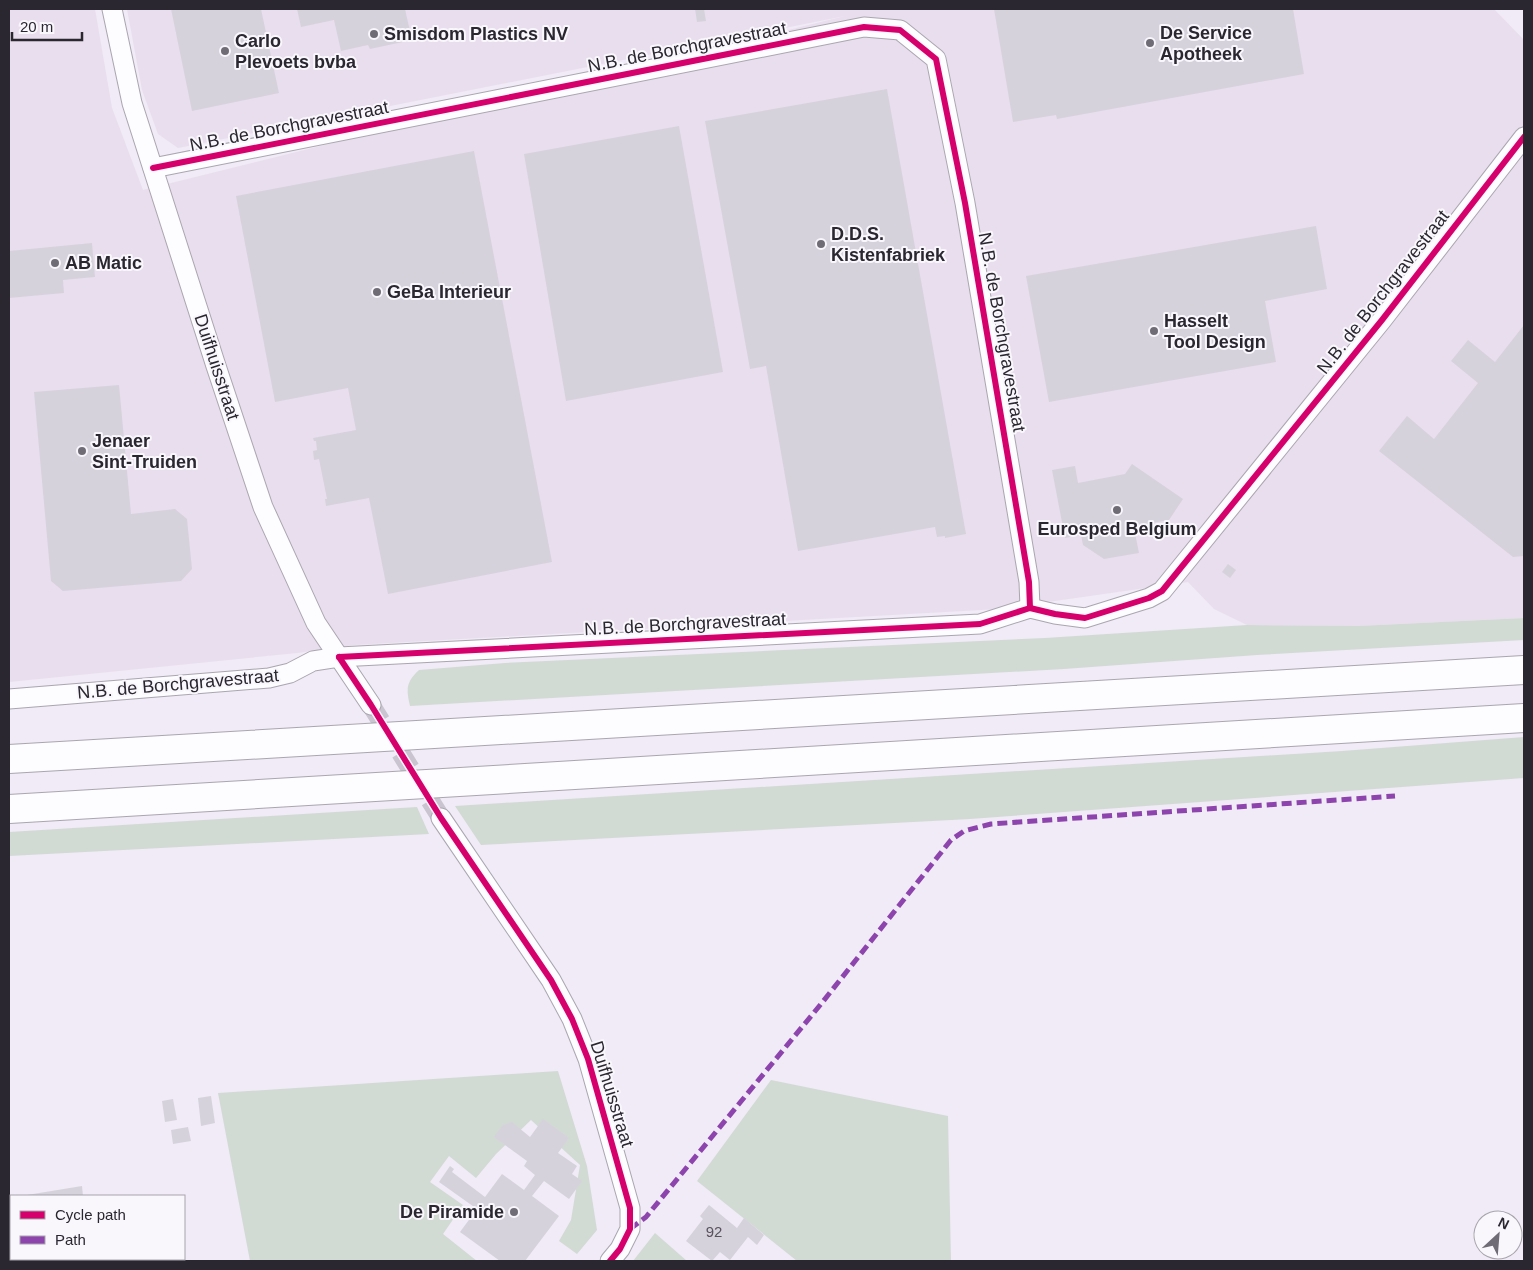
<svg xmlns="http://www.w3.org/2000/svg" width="1533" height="1270" font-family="Arial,sans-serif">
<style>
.industrial{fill:#e9deed}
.green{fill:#d2dad4}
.building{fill:#d6d2dc}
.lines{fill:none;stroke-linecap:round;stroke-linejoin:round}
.street-tunnel{stroke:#c9c4cf;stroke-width:19;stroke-dasharray:19 9;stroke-linecap:butt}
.street-casing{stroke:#aaa6b0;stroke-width:21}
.highway-casing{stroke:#aaa6b0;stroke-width:30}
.street{stroke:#fdfcfe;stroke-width:19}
.highway{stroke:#fdfcfe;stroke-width:28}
.quiet{stroke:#8e44ad;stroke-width:5;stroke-dasharray:10 5;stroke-linecap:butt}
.cycleway-casing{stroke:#f9f7fc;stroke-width:9}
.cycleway{stroke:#d6006c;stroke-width:6}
.poi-dot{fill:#706c76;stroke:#f9f7fc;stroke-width:2}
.labels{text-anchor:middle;stroke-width:4;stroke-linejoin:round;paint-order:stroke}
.number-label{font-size:15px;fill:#57525d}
.poi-label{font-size:18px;font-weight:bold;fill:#2b2731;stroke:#f9f7fc;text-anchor:start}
.street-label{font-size:18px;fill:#2b2731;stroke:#f9f7fc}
</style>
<rect width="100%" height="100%" fill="#f0ebf6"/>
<path class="industrial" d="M 9,9 L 95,9 L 112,108 L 143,190 L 845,16 L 178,148 L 158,134 L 142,90 L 127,9 L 1494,9 L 1524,40 L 1524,618 L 1358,626 L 1247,625 L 1214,609 L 1188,582 L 999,609 L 354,645 L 297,653 L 9,682 Z"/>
<g class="green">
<path d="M 1524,618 L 1524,640 L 1257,655 L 1064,669 L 410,706 C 406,689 406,682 419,670 L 505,663 L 1045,638 L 1247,625 L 1358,626 Z"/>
<path d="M 1524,737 L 1524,778 L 970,819 L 481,845 L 455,806 L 1342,751 Z"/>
<path d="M 417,807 L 429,834 L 9,856 L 9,832 Z"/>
<path d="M 558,1071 L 587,1166 L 597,1230 L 577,1254 L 559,1241 L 571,1220 L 580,1165 L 531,1120 L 496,1154 L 476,1178 L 449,1156 L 430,1182 L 463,1205 L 443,1234 L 477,1261 L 250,1261 L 218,1093 Z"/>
<path d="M 771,1080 L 948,1116 L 951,1261 L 797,1261 L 697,1181 Z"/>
<path d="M 655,1233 L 687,1261 L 633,1261 Z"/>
</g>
<g class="building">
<path d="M 171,9 L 261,9 L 279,93 L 192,111 Z"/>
<path d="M 297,9 L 405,9 L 412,40 L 370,49 L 368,45 L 341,51 L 334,20 L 301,27 Z"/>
<path d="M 695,9 L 704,9 L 706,21 L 697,22 Z"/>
<path d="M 994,9 L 1293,9 L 1304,74 L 1057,119 L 1056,115 L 1013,122 Z"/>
<path d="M 887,89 L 966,534 L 945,538 L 945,536 L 937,537 L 935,527 L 798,551 L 766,366 L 750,369 L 705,121 Z"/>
<path d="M 679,126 L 723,372 L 566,401 L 524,154 Z"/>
<path d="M 474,151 L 552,562 L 388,594 L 369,498 L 326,506 L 325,499 L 327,499 L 319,459 L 314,460 L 313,451 L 317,450 L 316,441 L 314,441 L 313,438 L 356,430 L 348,388 L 275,402 L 236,196 Z"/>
<path d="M 1316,226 L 1327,289 L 1265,301 L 1276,362 L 1049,402 L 1026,276 Z"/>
<path d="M 92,243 L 95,277 L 63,280 L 64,293 L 9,298 L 9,251 Z"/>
<path d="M 1524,325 L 1524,556 L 1513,557 L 1379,451 L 1407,416 L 1434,439 L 1478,383 L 1451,361 L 1468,340 L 1495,362 Z"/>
<path d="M 119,385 L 131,514 L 175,509 L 187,519 L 192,569 L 181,581 L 63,591 L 51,581 L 34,392 Z"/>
<path d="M 1132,464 L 1183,499 L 1169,520 L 1141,525 L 1135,533 L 1139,553 L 1104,559 L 1083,545 L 1081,535 L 1065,538 L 1052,470 L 1075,466 L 1078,483 L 1125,474 Z"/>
<path d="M 1228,564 L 1236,570 L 1230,578 L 1222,572 Z"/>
<path d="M 211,1096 L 215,1123 L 201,1126 L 198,1098 Z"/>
<path d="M 173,1099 L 177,1120 L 165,1122 L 162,1101 Z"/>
<path d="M 543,1119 L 569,1138 L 558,1153 L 577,1166 L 572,1174 L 582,1181 L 569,1199 L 544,1181 L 532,1196 L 559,1216 L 525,1261 L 500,1261 L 460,1232 L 477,1209 L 439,1182 L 450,1166 L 454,1169 L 452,1172 L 485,1197 L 502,1174 L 524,1190 L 535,1175 L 524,1166 L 527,1161 L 494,1137 L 503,1125 L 512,1122 L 530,1137 Z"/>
<path d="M 188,1127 L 191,1141 L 173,1144 L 171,1130 Z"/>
<path d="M 82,1186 L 83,1196 L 27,1196 L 27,1195 Z"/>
<path d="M 709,1205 L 737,1228 L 744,1218 L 764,1235 L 757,1245 L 748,1237 L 730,1260 L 720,1252 L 712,1261 L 686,1241 L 703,1219 L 700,1216 Z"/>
<path d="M 9,1230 L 11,1231 L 10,1260 L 9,1260 Z"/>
<path d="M 67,1259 L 112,1259 L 111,1261 L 66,1261 Z"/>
</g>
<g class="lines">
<path class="street-tunnel" d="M 371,705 L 441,818"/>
<g class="street-casing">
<g id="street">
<path d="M 112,9 L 132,103 L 216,366 L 263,507 L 316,623 L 371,705"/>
<path d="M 153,168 L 864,27 L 900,30 L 936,59 L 965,203 L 1029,582 L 1030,608"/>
<path d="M 9,699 L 269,678 L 290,673 L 313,661 L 339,657 L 980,624 L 1030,608 L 1055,614 L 1085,618 L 1149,598 L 1162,591 L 1382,320 L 1524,137"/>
<path d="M 441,818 L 551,980 L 572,1019 L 588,1059 L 630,1208 L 630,1229 L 620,1249 L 610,1261"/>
</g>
</g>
<g class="highway-casing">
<g id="highway">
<path d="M 9,759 L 1524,670"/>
<path d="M 9,809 L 1524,718"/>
</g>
</g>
<use href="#street" class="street"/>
<use href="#highway" class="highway"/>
<path class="quiet" d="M 630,1229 L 646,1217 L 821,1004 L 951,840 L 964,831 L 991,824 L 1395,796"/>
<g class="cycleway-casing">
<g id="cycleway">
<path d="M 153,168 L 864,27 L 900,30 L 936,59 L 965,203 L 1029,582 L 1030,608"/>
<path d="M 339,657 L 980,624 L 1030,608 L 1055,614 L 1085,618 L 1149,598 L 1162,591 L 1382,320 L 1524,137"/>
<path d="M 339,657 L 371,705 L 441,818 L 551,980 L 572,1019 L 588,1059 L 630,1208 L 630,1229 L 620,1249 L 610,1261"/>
</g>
</g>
<use href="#cycleway" class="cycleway"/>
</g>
<g class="poi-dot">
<circle cx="374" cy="34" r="5"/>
<circle cx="1150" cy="43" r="5"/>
<circle cx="225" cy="51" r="5"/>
<circle cx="821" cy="244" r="5"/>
<circle cx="55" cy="263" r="5"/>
<circle cx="377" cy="292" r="5"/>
<circle cx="1154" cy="331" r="5"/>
<circle cx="82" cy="451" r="5"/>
<circle cx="1117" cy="510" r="5"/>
<circle cx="514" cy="1212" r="5"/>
</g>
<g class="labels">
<g class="number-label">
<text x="714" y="1237">92</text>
</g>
<g class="poi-label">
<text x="1160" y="39">De Service<tspan x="1160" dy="21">Apotheek</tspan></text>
<text x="384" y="40">Smisdom Plastics NV</text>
<text x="235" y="47">Carlo<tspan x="235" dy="21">Plevoets bvba</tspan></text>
<text x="831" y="240">D.D.S.<tspan x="831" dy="21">Kistenfabriek</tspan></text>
<text x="65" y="269">AB Matic</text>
<text x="387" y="298">GeBa Interieur</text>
<text x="1164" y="327">Hasselt<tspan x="1164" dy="21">Tool Design</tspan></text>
<text x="92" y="447">Jenaer<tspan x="92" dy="21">Sint-Truiden</tspan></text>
<text x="1117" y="535" text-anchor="middle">Eurosped Belgium</text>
<text x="504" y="1218" text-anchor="end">De Piramide</text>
</g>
<g class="street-label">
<text transform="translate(687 47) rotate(-11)" y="6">N.B. de Borchgravestraat</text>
<text transform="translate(289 126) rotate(-11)" y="6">N.B. de Borchgravestraat</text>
<text transform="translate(1383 292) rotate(-52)" y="6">N.B. de Borchgravestraat</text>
<text transform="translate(1002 332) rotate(80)" y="6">N.B. de Borchgravestraat</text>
<text transform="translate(217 367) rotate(72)" y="6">Duifhuisstraat</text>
<text transform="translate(685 624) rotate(-3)" y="6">N.B. de Borchgravestraat</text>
<text transform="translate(178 684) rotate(-5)" y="6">N.B. de Borchgravestraat</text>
<text transform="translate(612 1094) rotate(73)" y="6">Duifhuisstraat</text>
</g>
</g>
<rect width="1533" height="1270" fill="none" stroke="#2b2731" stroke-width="20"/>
<rect x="10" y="1195" width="175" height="65" fill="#f9f7fc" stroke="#a7a4ab"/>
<rect x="20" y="1211" width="25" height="8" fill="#d6006c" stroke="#a7a4ab"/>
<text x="55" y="1220" font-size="15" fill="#2b2731">Cycle path</text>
<rect x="20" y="1236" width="25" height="8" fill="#8e44ad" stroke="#a7a4ab"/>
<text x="55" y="1245" font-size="15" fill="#2b2731">Path</text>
<g transform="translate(1498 1235) rotate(26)"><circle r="24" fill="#f9f7fc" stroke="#a7a4ab"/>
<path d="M0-4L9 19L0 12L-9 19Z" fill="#706c76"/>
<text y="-8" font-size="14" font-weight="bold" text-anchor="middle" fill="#2b2731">N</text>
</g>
<path d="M12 32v8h70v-8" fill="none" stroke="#2b2731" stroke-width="2.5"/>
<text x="20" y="32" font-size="15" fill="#2b2731" stroke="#f9f7fc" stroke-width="4" paint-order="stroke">20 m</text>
</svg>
